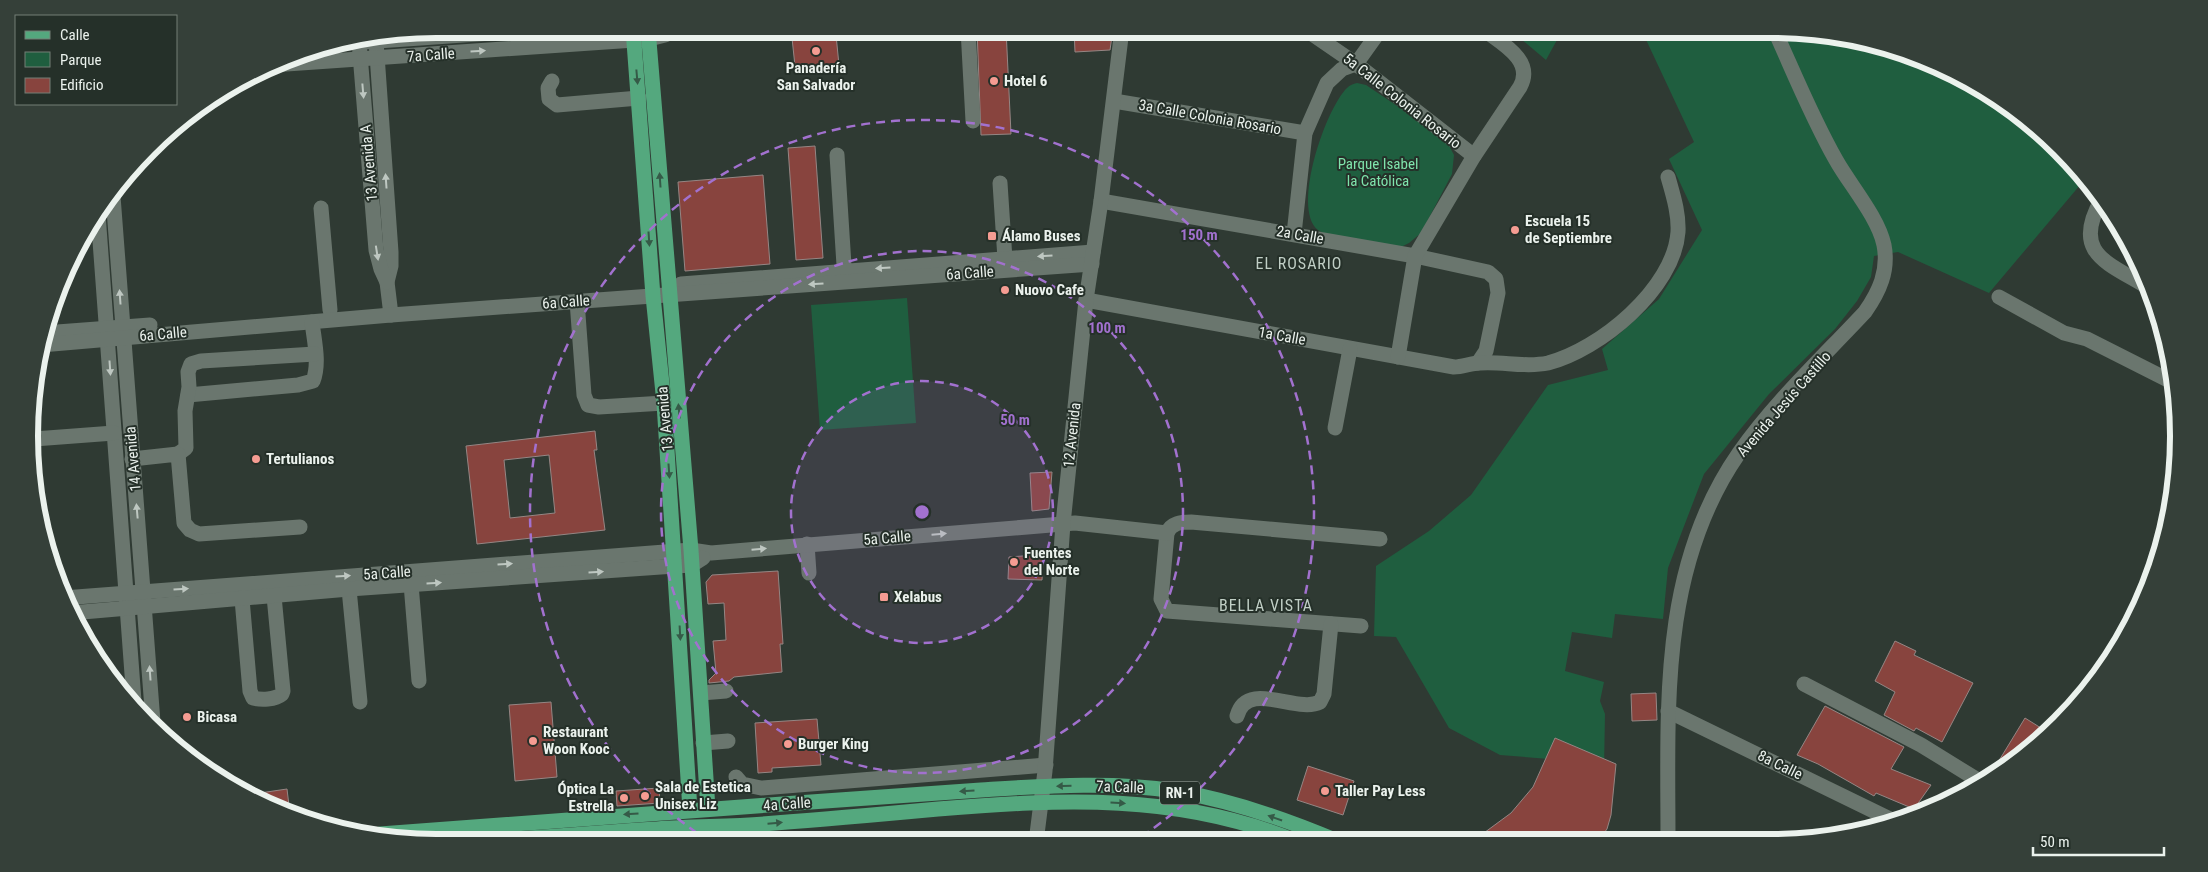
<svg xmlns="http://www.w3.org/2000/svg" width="2208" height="872" font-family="'Roboto Condensed',sans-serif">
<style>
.green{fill:#1f5e3f}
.building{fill:#88443e;stroke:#958684;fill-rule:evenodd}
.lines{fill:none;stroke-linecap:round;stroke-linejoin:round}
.minor{stroke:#6a766e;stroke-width:15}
.major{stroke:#54a87e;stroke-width:15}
.oneway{fill:#bec7c1}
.oneway2{fill:#355a47}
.ring{fill:none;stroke:#a271cf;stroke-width:2.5;stroke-dasharray:9 6}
.poi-dot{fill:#f59c92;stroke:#253029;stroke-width:2}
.labels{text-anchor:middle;stroke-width:4;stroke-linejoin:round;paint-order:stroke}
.shield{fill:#253029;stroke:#b0b8b2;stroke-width:1}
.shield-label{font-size:14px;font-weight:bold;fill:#ebf2ed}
.street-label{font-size:15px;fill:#ebf2ed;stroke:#253029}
.poi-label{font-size:15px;font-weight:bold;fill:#ebf2ed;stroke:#253029;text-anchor:start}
.park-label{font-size:15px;fill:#7fe4ac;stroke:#253029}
.neighbourhood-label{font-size:16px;letter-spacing:1px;fill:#c1cfc6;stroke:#253029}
.rim{fill:none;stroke:#ebf2ed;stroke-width:6}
.centre{fill:#a271cf;stroke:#253029;stroke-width:2.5}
.ring-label{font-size:15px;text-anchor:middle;font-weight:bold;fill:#a271cf;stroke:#253029;stroke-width:4;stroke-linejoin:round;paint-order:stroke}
</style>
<rect width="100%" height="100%" fill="#2f3a33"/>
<g class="green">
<path d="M 1509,29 L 1563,29 L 1546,60 Z"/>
<path d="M 1641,29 L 1772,29 L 1903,50 L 1975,83 L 2040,130 L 2086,178 L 1989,293 L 1898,252 L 1874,256 L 1871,277 L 1857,301 L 1835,329 L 1769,394 L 1704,474 L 1668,568 L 1663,619 L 1615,614 L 1612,638 L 1572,632 L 1565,671 L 1604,682 L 1600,701 L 1605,714 L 1604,770 L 1574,761 L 1500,755 L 1449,728 L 1396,637 L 1374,636 L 1376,566 L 1429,531 L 1471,495 L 1548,385 L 1608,370 L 1602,349 L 1659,299 L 1702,230 L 1669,159 L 1694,142 Z"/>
<path d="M 1357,83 L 1366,85 L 1445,138 L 1454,155 L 1452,174 L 1421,233 L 1409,243 L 1401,247 C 1383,244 1331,240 1318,230 C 1291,208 1326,108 1347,88 C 1350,85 1353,84 1357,83 Z"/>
<path d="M 907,298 L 916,423 L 820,430 L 811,305 Z"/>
</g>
<g class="building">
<path d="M 977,29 L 1006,29 L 1011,134 L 981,135 Z"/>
<path d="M 1074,29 L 1113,29 L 1110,50 L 1075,52 Z"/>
<path d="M 836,35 L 839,65 L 795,66 L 792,38 Z"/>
<path d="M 815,146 L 823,258 L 796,260 L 788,148 Z"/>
<path d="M 763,175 L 770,264 L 685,271 L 678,182 Z"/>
<path d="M 595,431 L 597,450 L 594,450 L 605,530 L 477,544 L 466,446 ZM 549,455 L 555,513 L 510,518 L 504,460 Z"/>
<path d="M 1052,472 L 1049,509 L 1032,511 L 1030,473 Z"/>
<path d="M 1036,555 L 1043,560 L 1042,580 L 1008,579 L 1009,557 Z"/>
<path d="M 778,571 L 783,644 L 780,644 L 782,672 L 734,677 L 729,681 L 709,683 L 709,680 L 716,673 L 713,641 L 726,640 L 724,603 L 708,604 L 706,582 L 712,575 Z"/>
<path d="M 1895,641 L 1916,651 L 1914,655 L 1973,683 L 1942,742 L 1916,728 L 1914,731 L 1884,715 L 1895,692 L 1875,681 Z"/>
<path d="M 1656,693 L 1657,720 L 1632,721 L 1631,694 Z"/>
<path d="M 551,702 L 557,777 L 515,781 L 509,705 Z"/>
<path d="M 1825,706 L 1904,747 L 1891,769 L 1931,785 L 1914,809 L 1876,793 L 1874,796 L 1818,764 L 1797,755 Z"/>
<path d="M 2025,718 L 2049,733 L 2040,742 L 1989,777 Z"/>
<path d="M 817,719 L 821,765 L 772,768 L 772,772 L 758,773 L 755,723 Z"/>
<path d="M 1555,738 L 1616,764 L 1611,815 L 1607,829 L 1599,840 L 1473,841 L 1511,813 L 1533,787 Z"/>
<path d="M 1308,766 L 1354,781 L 1343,815 L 1297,800 Z"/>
<path d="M 659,788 L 660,803 L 617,806 L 616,791 Z"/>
<path d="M 287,789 L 290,814 L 253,794 Z"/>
</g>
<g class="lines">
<g class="minor">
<path d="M 968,29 L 973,121"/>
<path d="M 1282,29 L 1310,32"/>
<path d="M 1305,29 L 1356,64 L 1474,156"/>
<path d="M 376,41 L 391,252 L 391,266 L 387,282 L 391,315"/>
<path d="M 359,42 L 376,250 L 381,269 L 387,282"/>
<path d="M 349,43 L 548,29"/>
<path d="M 272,65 L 649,39 L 665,35 L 677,29"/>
<path d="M 552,81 L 548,88 L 549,99 L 557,105 L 639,98"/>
<path d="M 1114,101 L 1305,133"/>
<path d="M 837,155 L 845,281"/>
<path d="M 1000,183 L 1005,259"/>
<path d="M 113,196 L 153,722"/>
<path d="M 2102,199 C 2070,254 2109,263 2149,288"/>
<path d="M 1101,201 L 1415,256 L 1488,272 L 1496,279 L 1498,293 L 1486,351 L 1478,363"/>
<path d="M 321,208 L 330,310"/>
<path d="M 98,214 L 134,701"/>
<path d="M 1294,234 L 1305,133 L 1327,83 L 1342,69 L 1356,64 L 1381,29"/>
<path d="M 681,284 L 1093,252"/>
<path d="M 1999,297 L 2064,333 L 2087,339 L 2174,383"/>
<path d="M 1086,300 L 1454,367 C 1463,367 1471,363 1480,363 C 1502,361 1525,368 1548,363 C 1599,350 1674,289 1678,232 C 1679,213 1673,195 1668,177"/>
<path d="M 577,301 L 584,395 L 588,405 L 599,407 L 664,403"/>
<path d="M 44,333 L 150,325"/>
<path d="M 41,345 L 391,315 L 1092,264"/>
<path d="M 1398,357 L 1415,256 L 1474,156 L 1520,87 C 1535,60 1501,43 1483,29"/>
<path d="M 188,395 L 298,385 L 313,381 C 320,363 314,340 312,322"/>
<path d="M 1335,428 L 1350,349"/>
<path d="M 34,439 L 114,433"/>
<path d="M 178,454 L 186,448 L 185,411 L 189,387 L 188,372 L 191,364 L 201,361 L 315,354"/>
<path d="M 132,459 L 178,454 L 184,523 L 190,530 L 199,534 L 300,527"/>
<path d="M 1167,533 L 1161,599 L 1167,611 L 1361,626"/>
<path d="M 807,544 L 809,573"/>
<path d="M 411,584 L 419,681"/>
<path d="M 349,589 L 360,702"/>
<path d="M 63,598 L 691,550 L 711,553 L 1075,523 L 1167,533 C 1171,523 1181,522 1191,522 L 1380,539"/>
<path d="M 242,599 L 250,691 L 253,698 C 261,700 275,700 282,694 L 283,691 L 274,596"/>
<path d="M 71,613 L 349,589 L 675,566 L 692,565 L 703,558"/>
<path d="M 1804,684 L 1921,745 L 1981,782"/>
<path d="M 701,693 L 726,691"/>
<path d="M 1668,711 L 1892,820"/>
<path d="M 1237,716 C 1247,679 1297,714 1320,702 L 1324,694 L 1331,624"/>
<path d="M 703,743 L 728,741"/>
<path d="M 736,777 L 742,784 L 761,788 L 1046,765"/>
<path d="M 698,828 L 699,843"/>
<path d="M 1668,840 C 1668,707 1659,568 1739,453 C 1775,402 1822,358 1865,312 C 1879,292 1889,271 1884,245 C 1878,217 1850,185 1836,160 C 1812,118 1794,73 1774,29"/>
<path d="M 1036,842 L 1045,771 L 1063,524 L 1086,300 L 1101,201 L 1122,29"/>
</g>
<g class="major">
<path d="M 633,29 L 653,296 L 664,403 L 690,810"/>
<path d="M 648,29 L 691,550 L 708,809"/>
<path d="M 380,834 C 523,823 667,812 811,802 C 867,798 924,794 981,790 C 1045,786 1111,781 1175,791 C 1230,800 1285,819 1337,841"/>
<path d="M 464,843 C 529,838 593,833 657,829 C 696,826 736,827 775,823 C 829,819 884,814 938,809 C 1061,799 1179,793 1295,841"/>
</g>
</g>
<defs><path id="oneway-solid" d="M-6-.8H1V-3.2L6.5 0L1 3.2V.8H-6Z" transform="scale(1.25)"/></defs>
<g class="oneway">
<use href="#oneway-solid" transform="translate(478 51) rotate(-4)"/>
<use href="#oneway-solid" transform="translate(363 91) rotate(85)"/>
<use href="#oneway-solid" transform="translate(386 181) rotate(-94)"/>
<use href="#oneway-solid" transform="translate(377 253) rotate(81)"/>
<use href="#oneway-solid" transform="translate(1045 256) rotate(176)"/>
<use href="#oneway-solid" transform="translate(883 268) rotate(176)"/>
<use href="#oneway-solid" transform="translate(816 284) rotate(176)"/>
<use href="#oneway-solid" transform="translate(120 297) rotate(-94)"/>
<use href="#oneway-solid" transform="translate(110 368) rotate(86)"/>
<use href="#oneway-solid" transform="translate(137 511) rotate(-95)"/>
<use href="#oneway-solid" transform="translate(939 534) rotate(-5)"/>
<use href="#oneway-solid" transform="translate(759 549) rotate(-5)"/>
<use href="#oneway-solid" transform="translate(505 564) rotate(-4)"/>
<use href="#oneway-solid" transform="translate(596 572) rotate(-4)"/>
<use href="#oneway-solid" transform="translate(343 576) rotate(-4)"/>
<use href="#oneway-solid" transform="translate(434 583) rotate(-4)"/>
<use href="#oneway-solid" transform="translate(181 589) rotate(-4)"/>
<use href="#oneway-solid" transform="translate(150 673) rotate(-94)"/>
</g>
<g class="oneway2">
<use href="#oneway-solid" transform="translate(637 77) rotate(85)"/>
<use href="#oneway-solid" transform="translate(660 180) rotate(-94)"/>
<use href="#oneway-solid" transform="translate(649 239) rotate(86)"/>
<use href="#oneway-solid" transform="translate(679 411) rotate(-95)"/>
<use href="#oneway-solid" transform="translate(669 471) rotate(86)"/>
<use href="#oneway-solid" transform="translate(680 633) rotate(87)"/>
<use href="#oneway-solid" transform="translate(1064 786) rotate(178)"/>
<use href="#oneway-solid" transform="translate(967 791) rotate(176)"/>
<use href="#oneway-solid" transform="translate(1118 803) rotate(4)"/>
<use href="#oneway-solid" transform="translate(631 814) rotate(176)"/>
<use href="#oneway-solid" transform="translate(1275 818) rotate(-161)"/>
<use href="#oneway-solid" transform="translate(775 823) rotate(-5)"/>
</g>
<circle cx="922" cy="512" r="131" fill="#a271cf" fill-opacity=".12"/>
<g class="ring">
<circle cx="922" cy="512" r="131"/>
<circle cx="922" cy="512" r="261"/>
<path d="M709 841A392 392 0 1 1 1135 841"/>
</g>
<g class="poi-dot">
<circle cx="816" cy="51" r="5"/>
<circle cx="994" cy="81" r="5"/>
<circle cx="1515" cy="230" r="5"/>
<rect x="987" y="231" width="10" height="10" rx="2.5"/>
<circle cx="1005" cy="290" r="5"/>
<circle cx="256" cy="459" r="5"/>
<circle cx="1014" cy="562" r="5"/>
<rect x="879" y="592" width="10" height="10" rx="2.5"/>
<circle cx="187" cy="717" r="5"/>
<circle cx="533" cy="741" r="5"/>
<circle cx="788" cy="744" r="5"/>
<circle cx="1325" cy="791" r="5"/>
<circle cx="645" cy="796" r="5"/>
<circle cx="624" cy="798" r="5"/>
</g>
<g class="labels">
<rect class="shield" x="1160" y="781.5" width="40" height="23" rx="4"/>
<g class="shield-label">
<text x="1180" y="798">RN-1</text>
</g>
<g class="street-label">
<text transform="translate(431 55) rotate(-4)" y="5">7a Calle</text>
<text transform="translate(1402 101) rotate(38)" y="5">5a Calle Colonia Rosario</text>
<text transform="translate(1210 117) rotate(10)" y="5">3a Calle Colonia Rosario</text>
<text transform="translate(369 163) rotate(-95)" y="5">13 Avenida A</text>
<text transform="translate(1300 235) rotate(10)" y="5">2a Calle</text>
<text transform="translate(970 273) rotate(-4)" y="5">6a Calle</text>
<text transform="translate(566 302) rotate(-4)" y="5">6a Calle</text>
<text transform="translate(163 334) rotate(-5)" y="5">6a Calle</text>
<text transform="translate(1282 336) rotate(10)" y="5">1a Calle</text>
<text transform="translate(1784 404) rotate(-49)" y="5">Avenida Jesús Castillo</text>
<text transform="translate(665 419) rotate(-95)" y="5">13 Avenida</text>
<text transform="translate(1072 435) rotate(-84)" y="5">12 Avenida</text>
<text transform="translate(133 459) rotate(-95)" y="5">14 Avenida</text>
<text transform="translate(887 538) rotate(-5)" y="5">5a Calle</text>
<text transform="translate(387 573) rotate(-4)" y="5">5a Calle</text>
<text transform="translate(1780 765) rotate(26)" y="5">8a Calle</text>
<text transform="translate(1120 787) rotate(2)" y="5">7a Calle</text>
<text transform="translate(787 804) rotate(-4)" y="5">4a Calle</text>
</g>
<g class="poi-label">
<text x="816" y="73" text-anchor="middle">Panadería<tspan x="816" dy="17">San Salvador</tspan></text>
<text x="1004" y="86">Hotel 6</text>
<text x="1525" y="226">Escuela 15<tspan x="1525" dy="17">de Septiembre</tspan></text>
<text x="1002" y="241">Álamo Buses</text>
<text x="1015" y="295">Nuovo Cafe</text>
<text x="266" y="464">Tertulianos</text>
<text x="1024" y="558">Fuentes<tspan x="1024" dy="17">del Norte</tspan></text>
<text x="894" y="602">Xelabus</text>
<text x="197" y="722">Bicasa</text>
<text x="543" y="737">Restaurant<tspan x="543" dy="17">Woon Kooc</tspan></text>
<text x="798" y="749">Burger King</text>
<text x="655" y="792">Sala de Estetica<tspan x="655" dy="17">Unisex Liz</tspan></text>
<text x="614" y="794" text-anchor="end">Óptica La<tspan x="614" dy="17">Estrella</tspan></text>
<text x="1335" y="796">Taller Pay Less</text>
</g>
<g class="park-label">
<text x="1378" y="169">Parque Isabel<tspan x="1378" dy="17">la Católica</tspan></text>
</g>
<g class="neighbourhood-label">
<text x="1299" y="269">EL ROSARIO</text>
<text x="1266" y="611">BELLA VISTA</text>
</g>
</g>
<path d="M0 0H2208V872H0ZM436 38H1772A398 398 0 0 1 2170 436V436A398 398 0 0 1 1772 834H436A398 398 0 0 1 38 436V436A398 398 0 0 1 436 38Z" fill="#354039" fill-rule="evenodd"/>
<path class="rim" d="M436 38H1772A398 398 0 0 1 2170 436V436A398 398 0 0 1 1772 834H436A398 398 0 0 1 38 436V436A398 398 0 0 1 436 38Z"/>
<circle cx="922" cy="512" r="8" class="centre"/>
<g class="ring-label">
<text x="1199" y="240">150 m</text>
<text x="1107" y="333">100 m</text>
<text x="1015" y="425">50 m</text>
</g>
<rect x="15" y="15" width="162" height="90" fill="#253029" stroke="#747e77"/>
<rect x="25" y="31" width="25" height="8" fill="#54a87e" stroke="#747e77"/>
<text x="60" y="40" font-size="15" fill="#ebf2ed">Calle</text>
<rect x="25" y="52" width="25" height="15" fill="#1f5e3f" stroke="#747e77"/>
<text x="60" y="65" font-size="15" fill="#ebf2ed">Parque</text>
<rect x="25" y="78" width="25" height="15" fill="#88443e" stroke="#747e77"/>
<text x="60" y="90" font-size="15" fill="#ebf2ed">Edificio</text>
<path d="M2033 847v8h131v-8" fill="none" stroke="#ebf2ed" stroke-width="2.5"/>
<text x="2040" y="847" font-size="15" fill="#ebf2ed" stroke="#253029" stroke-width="4" paint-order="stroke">50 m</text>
</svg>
